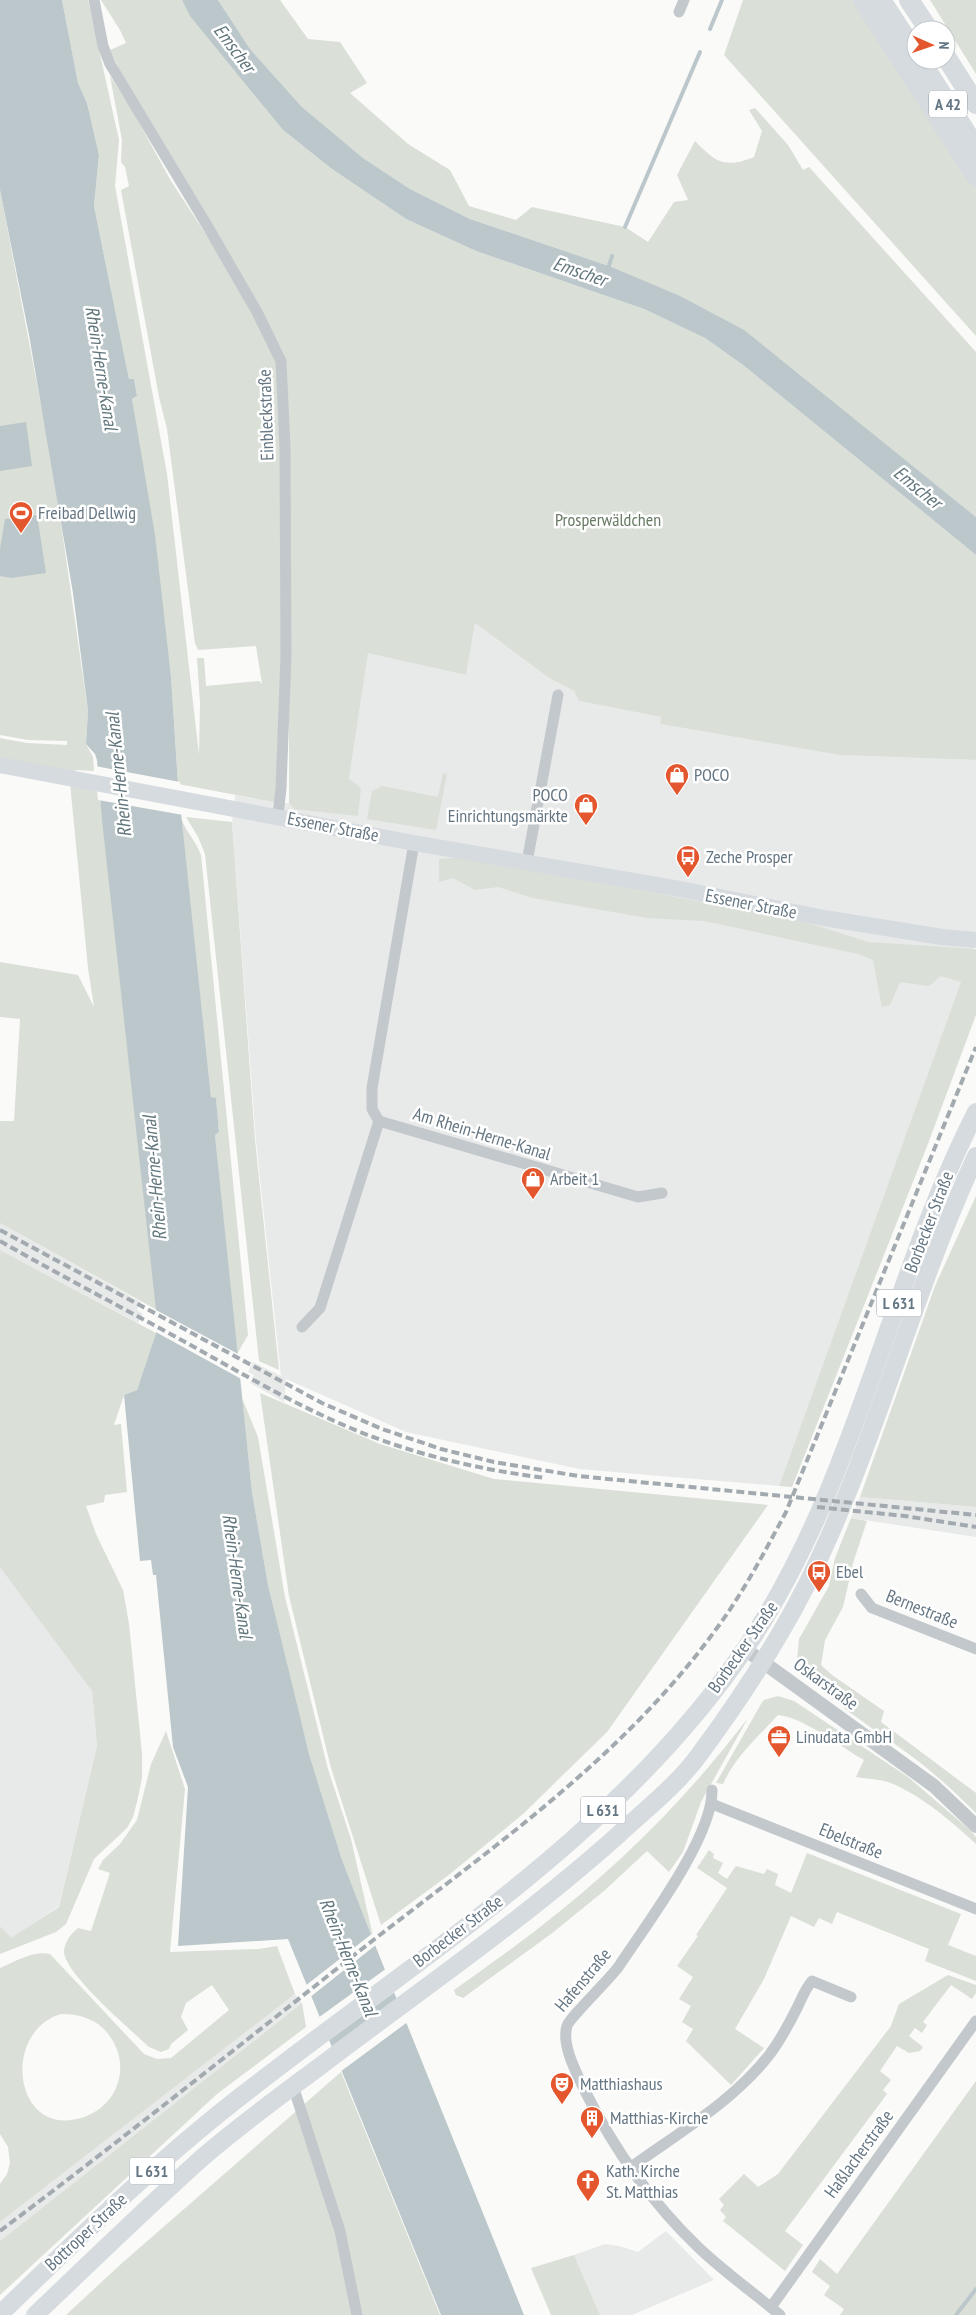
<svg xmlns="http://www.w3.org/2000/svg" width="976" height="2315" font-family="'PT Sans Narrow',sans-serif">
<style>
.built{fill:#e8e9e9}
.green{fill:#dadfd7;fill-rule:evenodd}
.water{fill:#bbc7cb}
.pier{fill:#fafaf8}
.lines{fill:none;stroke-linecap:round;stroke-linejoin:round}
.stream{stroke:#bbc7cb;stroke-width:4}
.minor{stroke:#c3c8cc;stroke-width:11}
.tertiary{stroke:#c3c8cc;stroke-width:14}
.secondary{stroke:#d6dbdf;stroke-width:16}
.primary{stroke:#d6dbdf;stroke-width:18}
.motorway{stroke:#d6dbdf;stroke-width:20}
.rail{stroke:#a2aab0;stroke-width:4;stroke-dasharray:8 4;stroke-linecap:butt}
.labels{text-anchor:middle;stroke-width:5;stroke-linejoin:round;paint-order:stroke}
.shield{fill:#fff;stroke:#939fa8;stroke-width:1}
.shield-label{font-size:16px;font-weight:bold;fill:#657683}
.street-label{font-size:18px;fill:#657683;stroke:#fff}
.poi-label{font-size:18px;fill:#657683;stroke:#fff;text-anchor:start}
.park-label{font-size:18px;fill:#687a64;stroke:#fff}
.water-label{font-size:19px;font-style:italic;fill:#60757c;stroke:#fff}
</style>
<rect width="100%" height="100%" fill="#fafaf8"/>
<g class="built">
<path d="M 475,623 L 549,678 L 574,691 L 579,701 L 661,717 L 660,724 L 839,755 L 976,760 L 976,941 L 779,1486 L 579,1469 L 406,1432 L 286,1379 L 284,1402 L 250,1383 L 254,1375 L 248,1372 L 253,1362 L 281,1376 L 256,1141 L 232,822 L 235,795 L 278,803 L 289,803 L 294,809 L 349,779 L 368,652 L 466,675 Z"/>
<path d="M 0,1223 L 141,1302 L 137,1310 L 143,1314 L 138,1323 L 0,1250 Z"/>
<path d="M 860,1497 L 976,1507 L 976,1537 L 851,1518 Z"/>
<path d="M 0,1551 L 92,1691 L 97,1746 L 59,1906 L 11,1939 L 0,1926 Z"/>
<path d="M 295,1994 L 302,2003 L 0,2241 L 0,2222 Z"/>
<path d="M 666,2231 L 714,2280 L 632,2315 L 600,2315 L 574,2255 L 605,2244 L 619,2246 L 638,2252 Z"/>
</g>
<g class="green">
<path d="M 62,0 L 88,0 L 119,140 L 115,186 L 167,474 L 199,755 L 200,703 L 197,658 L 204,658 L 206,686 L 259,681 L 262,684 L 256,646 L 198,650 L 195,643 L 167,429 L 159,397 L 121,190 L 129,186 L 125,167 L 121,162 L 122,140 L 110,76 L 132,110 L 171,181 L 285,355 L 119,69 L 110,50 L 126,43 L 120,30 L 101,0 L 182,0 L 191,16 L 283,130 L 332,169 L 406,219 L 476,251 L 644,309 L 705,338 L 743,365 L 976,555 L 976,760 L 839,755 L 660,724 L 661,717 L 579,701 L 574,691 L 549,678 L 475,623 L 466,675 L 368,653 L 349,779 L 361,788 L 358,816 L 294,809 L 289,803 L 289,703 L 278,803 L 178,784 L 171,677 L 132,399 L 137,396 L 134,379 L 129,379 L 94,206 L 99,155 L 87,103 L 78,83 Z"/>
<path d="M 218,0 L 280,0 L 308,39 L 340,42 L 367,83 L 350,93 L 408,144 L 450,170 L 469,206 L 516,220 L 532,207 L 625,227 L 648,242 L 674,202 L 688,200 L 677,175 L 695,141 C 715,162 725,169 754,157 L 762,131 L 749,110 L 755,108 L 788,145 L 803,170 L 809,167 L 976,352 L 976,517 L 886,445 L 609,266 L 470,219 L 410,189 L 363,158 L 302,107 L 250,49 Z"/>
<path d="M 743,0 L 858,0 L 976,185 L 976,336 L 724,55 Z"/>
<path d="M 930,0 L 976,0 L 976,74 Z"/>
<path d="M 0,190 L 53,468 L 88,711 L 86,744 L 93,757 L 94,771 L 76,770 L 71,773 L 0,758 L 0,738 L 27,743 L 67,745 L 67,741 L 28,740 L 0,735 Z"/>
<path d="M 443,773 L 447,774 L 436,830 L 367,819 L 372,791 L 382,786 L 438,797 Z"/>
<path d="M 70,783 L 99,788 L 157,1310 L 0,1223 L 0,1121 L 14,1121 L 20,1019 L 0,1017 L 0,962 L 78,975 L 94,1007 L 88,968 Z"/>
<path d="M 186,817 L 232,822 L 255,1140 L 279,1370 L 259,1361 L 205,854 L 198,837 Z"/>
<path d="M 181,818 C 186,832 196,841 201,855 L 248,1335 L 237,1354 L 215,1135 L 219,1132 L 216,1099 L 211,1097 Z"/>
<path d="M 461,857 L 799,920 L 868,942 L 976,949 L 976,1015 L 926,1149 L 792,1487 L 779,1486 L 961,982 L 941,976 L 929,986 L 900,982 L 890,1005 L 882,1007 L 873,960 L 858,954 L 704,921 L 647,918 L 533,898 L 498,887 L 475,890 L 453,878 L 439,882 L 439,859 Z"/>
<path d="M 976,1196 L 976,1507 L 860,1497 L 935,1286 Z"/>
<path d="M 0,1250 L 156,1333 L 137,1390 L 124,1395 L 114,1425 L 121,1424 L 127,1492 L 105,1495 L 104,1502 L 86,1506 L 96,1534 L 123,1590 L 129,1624 L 142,1754 L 142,1778 L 137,1802 L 133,1817 L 127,1828 L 94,1859 L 66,1924 L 56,1932 L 0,1954 L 0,1926 L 11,1938 L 59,1907 L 97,1746 L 92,1691 L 0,1567 Z"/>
<path d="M 260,1393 L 380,1444 L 494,1479 L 768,1505 L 607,1732 L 523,1814 L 450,1874 L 381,1925 L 331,1768 L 289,1596 Z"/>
<path d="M 242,1398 L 258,1437 L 285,1597 L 328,1769 L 351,1839 L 375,1945 L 341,1857 L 309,1754 L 296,1703 L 268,1585 L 252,1492 Z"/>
<path d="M 851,1518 L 867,1521 L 853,1563 L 843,1607 L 825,1640 L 821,1665 L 832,1675 L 884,1711 L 881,1722 L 976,1793 L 976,1813 C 954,1791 931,1770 906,1752 C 871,1727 828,1700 800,1668 L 797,1660 L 799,1639 L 829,1586 L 835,1558 Z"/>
<path d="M 778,1696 L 794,1701 L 908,1777 L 970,1830 L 976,1837 L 976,1844 C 951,1821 922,1796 891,1783 C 880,1779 867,1779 856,1777 L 864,1760 C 841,1747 803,1717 778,1715 C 758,1737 735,1757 723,1784 L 716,1783 L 761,1704 L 764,1700 Z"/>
<path d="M 748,1718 L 701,1802 L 683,1852 L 669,1872 L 647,1851 L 604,1891 L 551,1934 L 463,1998 L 456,1995 L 454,1990 C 483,1969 512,1949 540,1927 C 618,1867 688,1797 748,1718 Z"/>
<path d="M 166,1731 L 185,1789 L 170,1952 L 259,1949 L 277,1946 L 295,1994 L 0,2222 L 0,2184 L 7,2174 L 10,2163 L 8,2147 L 0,2134 L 0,1968 C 16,1961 33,1950 50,1954 L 144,2054 L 157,2059 L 171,2058 L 229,2010 L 212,1985 L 186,2003 L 181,2017 L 188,2030 L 171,2044 L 169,2049 L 161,2052 L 149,2047 C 132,2031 61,1971 64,1950 C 66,1940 71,1934 78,1928 L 91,1931 L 110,1873 L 98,1869 L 103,1860 L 120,1844 L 137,1820 L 151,1764 ZM 61,2014 C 85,2014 103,2022 114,2043 C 123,2060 122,2078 113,2094 C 106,2105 96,2113 84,2117 C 14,2141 0,2032 61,2014 Z"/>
<path d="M 709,1850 L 714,1854 L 713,1858 L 723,1863 L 718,1873 L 727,1879 L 736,1866 L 764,1874 L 767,1869 L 778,1874 L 775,1885 L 791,1893 L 807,1853 L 961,1914 L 948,1945 L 976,1956 L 976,1981 L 925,1961 L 929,1949 L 837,1912 L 832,1924 L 819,1918 L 814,1927 L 791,1916 L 764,1979 L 735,2029 L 764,2048 L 731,2085 L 686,2041 L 693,2029 L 682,2022 L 691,2006 L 679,1999 L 693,1977 L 677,1966 L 698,1936 L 696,1935 L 727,1888 L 697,1868 Z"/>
<path d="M 948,1975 L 976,1985 L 976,1993 L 972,1999 L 951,1985 L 923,2022 L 927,2025 L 922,2033 L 915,2028 L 909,2036 L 923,2047 L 920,2051 L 909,2053 L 897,2046 L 880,2071 L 891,2080 L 883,2090 L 887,2094 L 785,2231 L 803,2245 L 785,2271 L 723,2221 L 726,2217 L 720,2210 L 724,2205 L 719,2199 L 744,2174 L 758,2187 L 778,2174 L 891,2026 L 899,2004 Z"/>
<path d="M 302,2003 L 306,2027 L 217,2094 L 0,2295 L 0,2241 Z"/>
<path d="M 341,2072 L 440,2315 L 66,2315 L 121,2264 Z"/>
<path d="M 976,2081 L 976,2315 L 840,2315 L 844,2309 L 824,2295 L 830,2286 L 812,2272 L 820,2259 L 837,2274 Z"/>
<path d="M 574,2255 L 600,2315 L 551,2315 L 531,2268 Z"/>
</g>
<g class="water">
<path d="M 0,0 L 62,0 L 78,83 L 87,103 L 99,155 L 94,206 L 129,379 L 134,379 L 137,396 L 132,399 L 155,535 L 171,677 L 178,784 L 211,1097 L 216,1098 L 219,1132 L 215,1135 L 252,1492 L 268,1585 L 309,1754 L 341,1857 L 375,1945 L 524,2315 L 441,2315 L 288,1939 L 178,1946 L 188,1787 L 173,1747 L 156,1575 L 153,1575 L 151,1560 L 140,1561 L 124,1395 L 137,1390 L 156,1333 L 156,1310 L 102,820 L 97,760 L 95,754 L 86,744 L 88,711 L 73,593 L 29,335 L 0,190 Z"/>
<path d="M 182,0 L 218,0 L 250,49 L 302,107 L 363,158 L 410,189 L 470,219 L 609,266 L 680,296 L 744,330 L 976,517 L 976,555 L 743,365 L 705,338 L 644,309 L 476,251 L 406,219 L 332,169 L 283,130 L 190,16 Z"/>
<path d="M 26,422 L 32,466 L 0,471 L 0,426 Z"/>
<path d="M 37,515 L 46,573 L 11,578 L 0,576 L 0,549 L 5,519 Z"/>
</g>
<g class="pier">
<path d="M 95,766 L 180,782 L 183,815 L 98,800 Z"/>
<path d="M 154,1309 L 240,1355 L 243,1380 L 154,1331 Z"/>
<path d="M 373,1933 L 377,1944 L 309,1998 L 305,1986 Z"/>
<path d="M 387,1968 L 396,1991 L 328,2041 L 318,2018 Z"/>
<path d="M 399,1997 L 409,2021 L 340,2072 L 330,2048 Z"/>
</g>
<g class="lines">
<g class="stream">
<path d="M 710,29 L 722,0"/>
<path d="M 625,227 L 700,52"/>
<path d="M 608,269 L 612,256"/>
<path d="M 956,2315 L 976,2289"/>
</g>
<g class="minor">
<path d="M 94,0 L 103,46 L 110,64 L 208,227 L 257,312 L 281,361 L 285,449 L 286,656 L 281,788 L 278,816"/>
<path d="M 679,12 L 684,0"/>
<path d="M 527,862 L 558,695"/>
<path d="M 379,1121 L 638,1197 L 662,1193"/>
<path d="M 302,1327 L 320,1308 L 379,1121 L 372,1109 L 372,1088 L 414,843"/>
<path d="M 861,1594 L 872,1608 L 976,1649"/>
<path d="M 712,1790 C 713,1837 646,1925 619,1966 C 611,1978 569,2018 567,2026 C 561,2045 577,2074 585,2091 C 614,2149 651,2202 698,2247 C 724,2272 753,2292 780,2315"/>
<path d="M 712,1804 L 976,1909"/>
<path d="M 293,2086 L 340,2231 L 357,2315"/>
<path d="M 630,2168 C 678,2133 733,2102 770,2054 C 781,2039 789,2024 797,2008 C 802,1998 805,1989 812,1981 L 851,1997"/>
<path d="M 771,2307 L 976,2021"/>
</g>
<path class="tertiary" d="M 745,1649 L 934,1786 L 976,1826"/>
<path class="secondary" d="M 0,765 L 414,843 L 680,889 L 824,918 L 942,937 L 976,940"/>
<g class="primary">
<path d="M 0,2314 C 80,2237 160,2158 249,2090 C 423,1954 621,1833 747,1646 C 856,1484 888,1285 976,1112"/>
<path d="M 35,2315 C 91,2262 146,2208 203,2157 C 240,2125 280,2096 319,2067 C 419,1991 523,1920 617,1836 C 644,1811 678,1784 699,1755 C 739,1701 776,1645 806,1586 C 875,1448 911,1296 976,1156"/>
</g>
<g class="motorway">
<path d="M 863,0 L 976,176"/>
<path d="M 881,0 L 916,54"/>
<path d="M 909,0 L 929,30"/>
<path d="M 946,57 L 976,104"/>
<path d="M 920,60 L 976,148"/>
</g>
<g class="rail">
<path d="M 0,1230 L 322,1403 L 382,1429 L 441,1449 L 494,1462 L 578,1476 L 976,1515"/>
<path d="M 0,1241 C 58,1274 117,1305 176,1337 C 236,1370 296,1406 360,1432 C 420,1456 482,1470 546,1478"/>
<path d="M 817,1507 L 905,1516 L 976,1527"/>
<path d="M 0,2231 C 121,2140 239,2046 358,1952 C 483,1854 619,1762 714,1632 C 742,1595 764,1553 786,1512 L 976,1047"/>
</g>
</g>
<defs>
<g id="stadium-pin" transform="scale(1.25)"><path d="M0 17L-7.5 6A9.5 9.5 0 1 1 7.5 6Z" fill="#e4572e" stroke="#fff"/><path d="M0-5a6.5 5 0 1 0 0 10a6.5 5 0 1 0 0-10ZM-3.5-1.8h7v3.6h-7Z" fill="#fff"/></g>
<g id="shop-pin" transform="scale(1.25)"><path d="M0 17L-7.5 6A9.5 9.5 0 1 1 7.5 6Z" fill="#e4572e" stroke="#fff"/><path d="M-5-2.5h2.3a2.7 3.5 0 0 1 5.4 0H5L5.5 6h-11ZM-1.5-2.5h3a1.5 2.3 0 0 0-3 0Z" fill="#fff"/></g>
<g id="bus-pin" transform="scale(1.25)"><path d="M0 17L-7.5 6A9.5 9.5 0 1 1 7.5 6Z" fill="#e4572e" stroke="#fff"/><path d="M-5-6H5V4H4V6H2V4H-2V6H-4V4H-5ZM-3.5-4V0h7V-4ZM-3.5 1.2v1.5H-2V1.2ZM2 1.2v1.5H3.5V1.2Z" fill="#fff"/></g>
<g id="office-pin" transform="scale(1.25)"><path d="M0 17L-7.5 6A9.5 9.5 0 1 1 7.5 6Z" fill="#e4572e" stroke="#fff"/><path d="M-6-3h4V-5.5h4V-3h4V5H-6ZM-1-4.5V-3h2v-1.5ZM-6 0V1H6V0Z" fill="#fff"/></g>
<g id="theatre-pin" transform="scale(1.25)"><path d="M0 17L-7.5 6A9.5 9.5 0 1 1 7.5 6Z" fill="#e4572e" stroke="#fff"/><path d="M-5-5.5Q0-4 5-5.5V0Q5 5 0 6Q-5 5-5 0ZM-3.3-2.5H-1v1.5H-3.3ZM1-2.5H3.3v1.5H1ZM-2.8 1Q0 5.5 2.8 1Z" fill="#fff"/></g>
<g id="building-pin" transform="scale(1.25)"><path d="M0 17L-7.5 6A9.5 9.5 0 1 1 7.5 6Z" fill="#e4572e" stroke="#fff"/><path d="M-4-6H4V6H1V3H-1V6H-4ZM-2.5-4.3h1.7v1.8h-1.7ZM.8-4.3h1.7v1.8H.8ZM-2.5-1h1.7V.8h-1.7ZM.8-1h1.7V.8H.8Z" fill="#fff"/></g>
<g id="church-pin" transform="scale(1.25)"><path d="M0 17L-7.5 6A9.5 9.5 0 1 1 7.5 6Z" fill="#e4572e" stroke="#fff"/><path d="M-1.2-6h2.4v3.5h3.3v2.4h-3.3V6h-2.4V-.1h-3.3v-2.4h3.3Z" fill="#fff"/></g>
</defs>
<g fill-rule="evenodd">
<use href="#stadium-pin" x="21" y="513"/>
<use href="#shop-pin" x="677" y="775"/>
<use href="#shop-pin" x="586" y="805"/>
<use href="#bus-pin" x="688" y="857"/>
<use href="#shop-pin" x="533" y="1179"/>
<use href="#bus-pin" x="819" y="1572"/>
<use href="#office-pin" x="779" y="1737"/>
<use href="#theatre-pin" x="562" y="2084"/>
<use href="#building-pin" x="592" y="2118"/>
<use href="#church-pin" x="588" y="2181"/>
</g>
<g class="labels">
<g class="shield">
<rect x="929" y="90.5" width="38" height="27" rx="4"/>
<rect x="876.5" y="1289.5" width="45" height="27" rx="4"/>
<rect x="580.5" y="1796.5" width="45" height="27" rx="4"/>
<rect x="129.5" y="2157.5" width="45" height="27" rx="4"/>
</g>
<g class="shield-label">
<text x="948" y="110">A 42</text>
<text x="899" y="1309">L 631</text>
<text x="603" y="1816">L 631</text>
<text x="152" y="2177">L 631</text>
</g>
<g class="street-label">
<text transform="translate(266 415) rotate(-92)" y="6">Einbleckstraße</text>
<text transform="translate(333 827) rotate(11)" y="6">Essener Straße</text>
<text transform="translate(751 904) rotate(11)" y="6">Essener Straße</text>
<text transform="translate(482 1134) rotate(17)" y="6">Am Rhein-Herne-Kanal</text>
<text transform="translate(929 1222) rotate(-69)" y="6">Borbecker Straße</text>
<text transform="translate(922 1609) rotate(22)" y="6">Bernestraße</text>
<text transform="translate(743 1647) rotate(-55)" y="6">Borbecker Straße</text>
<text transform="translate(826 1684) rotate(36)" y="6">Oskarstraße</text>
<text transform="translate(851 1841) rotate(22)" y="6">Ebelstraße</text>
<text transform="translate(458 1931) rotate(-37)" y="6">Borbecker Straße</text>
<text transform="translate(583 1980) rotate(-50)" y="6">Hafenstraße</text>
<text transform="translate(859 2154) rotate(-54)" y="6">Haßlacherstraße</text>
<text transform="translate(86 2232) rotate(-43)" y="6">Bottroper Straße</text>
</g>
<g class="poi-label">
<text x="38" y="519">Freibad Dellwig</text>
<text x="694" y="781">POCO</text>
<text x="568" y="801" text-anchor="end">POCO<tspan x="568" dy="21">Einrichtungsmärkte</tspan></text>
<text x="706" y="863">Zeche Prosper</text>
<text x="550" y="1185">Arbeit 1</text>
<text x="836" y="1578">Ebel</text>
<text x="796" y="1743">Linudata GmbH</text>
<text x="580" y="2090">Matthiashaus</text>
<text x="610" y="2124">Matthias-Kirche</text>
<text x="606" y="2177">Kath. Kirche<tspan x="606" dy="21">St. Matthias</tspan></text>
</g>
<g class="park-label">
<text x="608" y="526">Prosperwäldchen</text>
</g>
<g class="water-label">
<text transform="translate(235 48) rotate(53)" y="7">Emscher</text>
<text transform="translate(580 271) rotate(19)" y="7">Emscher</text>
<text transform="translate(102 368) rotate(81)" y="7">Rhein-Herne-Kanal</text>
<text transform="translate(918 487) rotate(39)" y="7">Emscher</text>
<text transform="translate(118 775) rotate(-96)" y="7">Rhein-Herne-Kanal</text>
<text transform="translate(154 1178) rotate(-95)" y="7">Rhein-Herne-Kanal</text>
<text transform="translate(238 1576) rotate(82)" y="7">Rhein-Herne-Kanal</text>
<text transform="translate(349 1957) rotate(68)" y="7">Rhein-Herne-Kanal</text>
</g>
</g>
<g transform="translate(931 45) rotate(92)"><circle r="24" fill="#ffffff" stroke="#c1c8cd"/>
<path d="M0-4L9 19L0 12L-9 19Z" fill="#e4572e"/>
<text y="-8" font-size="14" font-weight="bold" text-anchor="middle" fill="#657683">N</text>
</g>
</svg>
